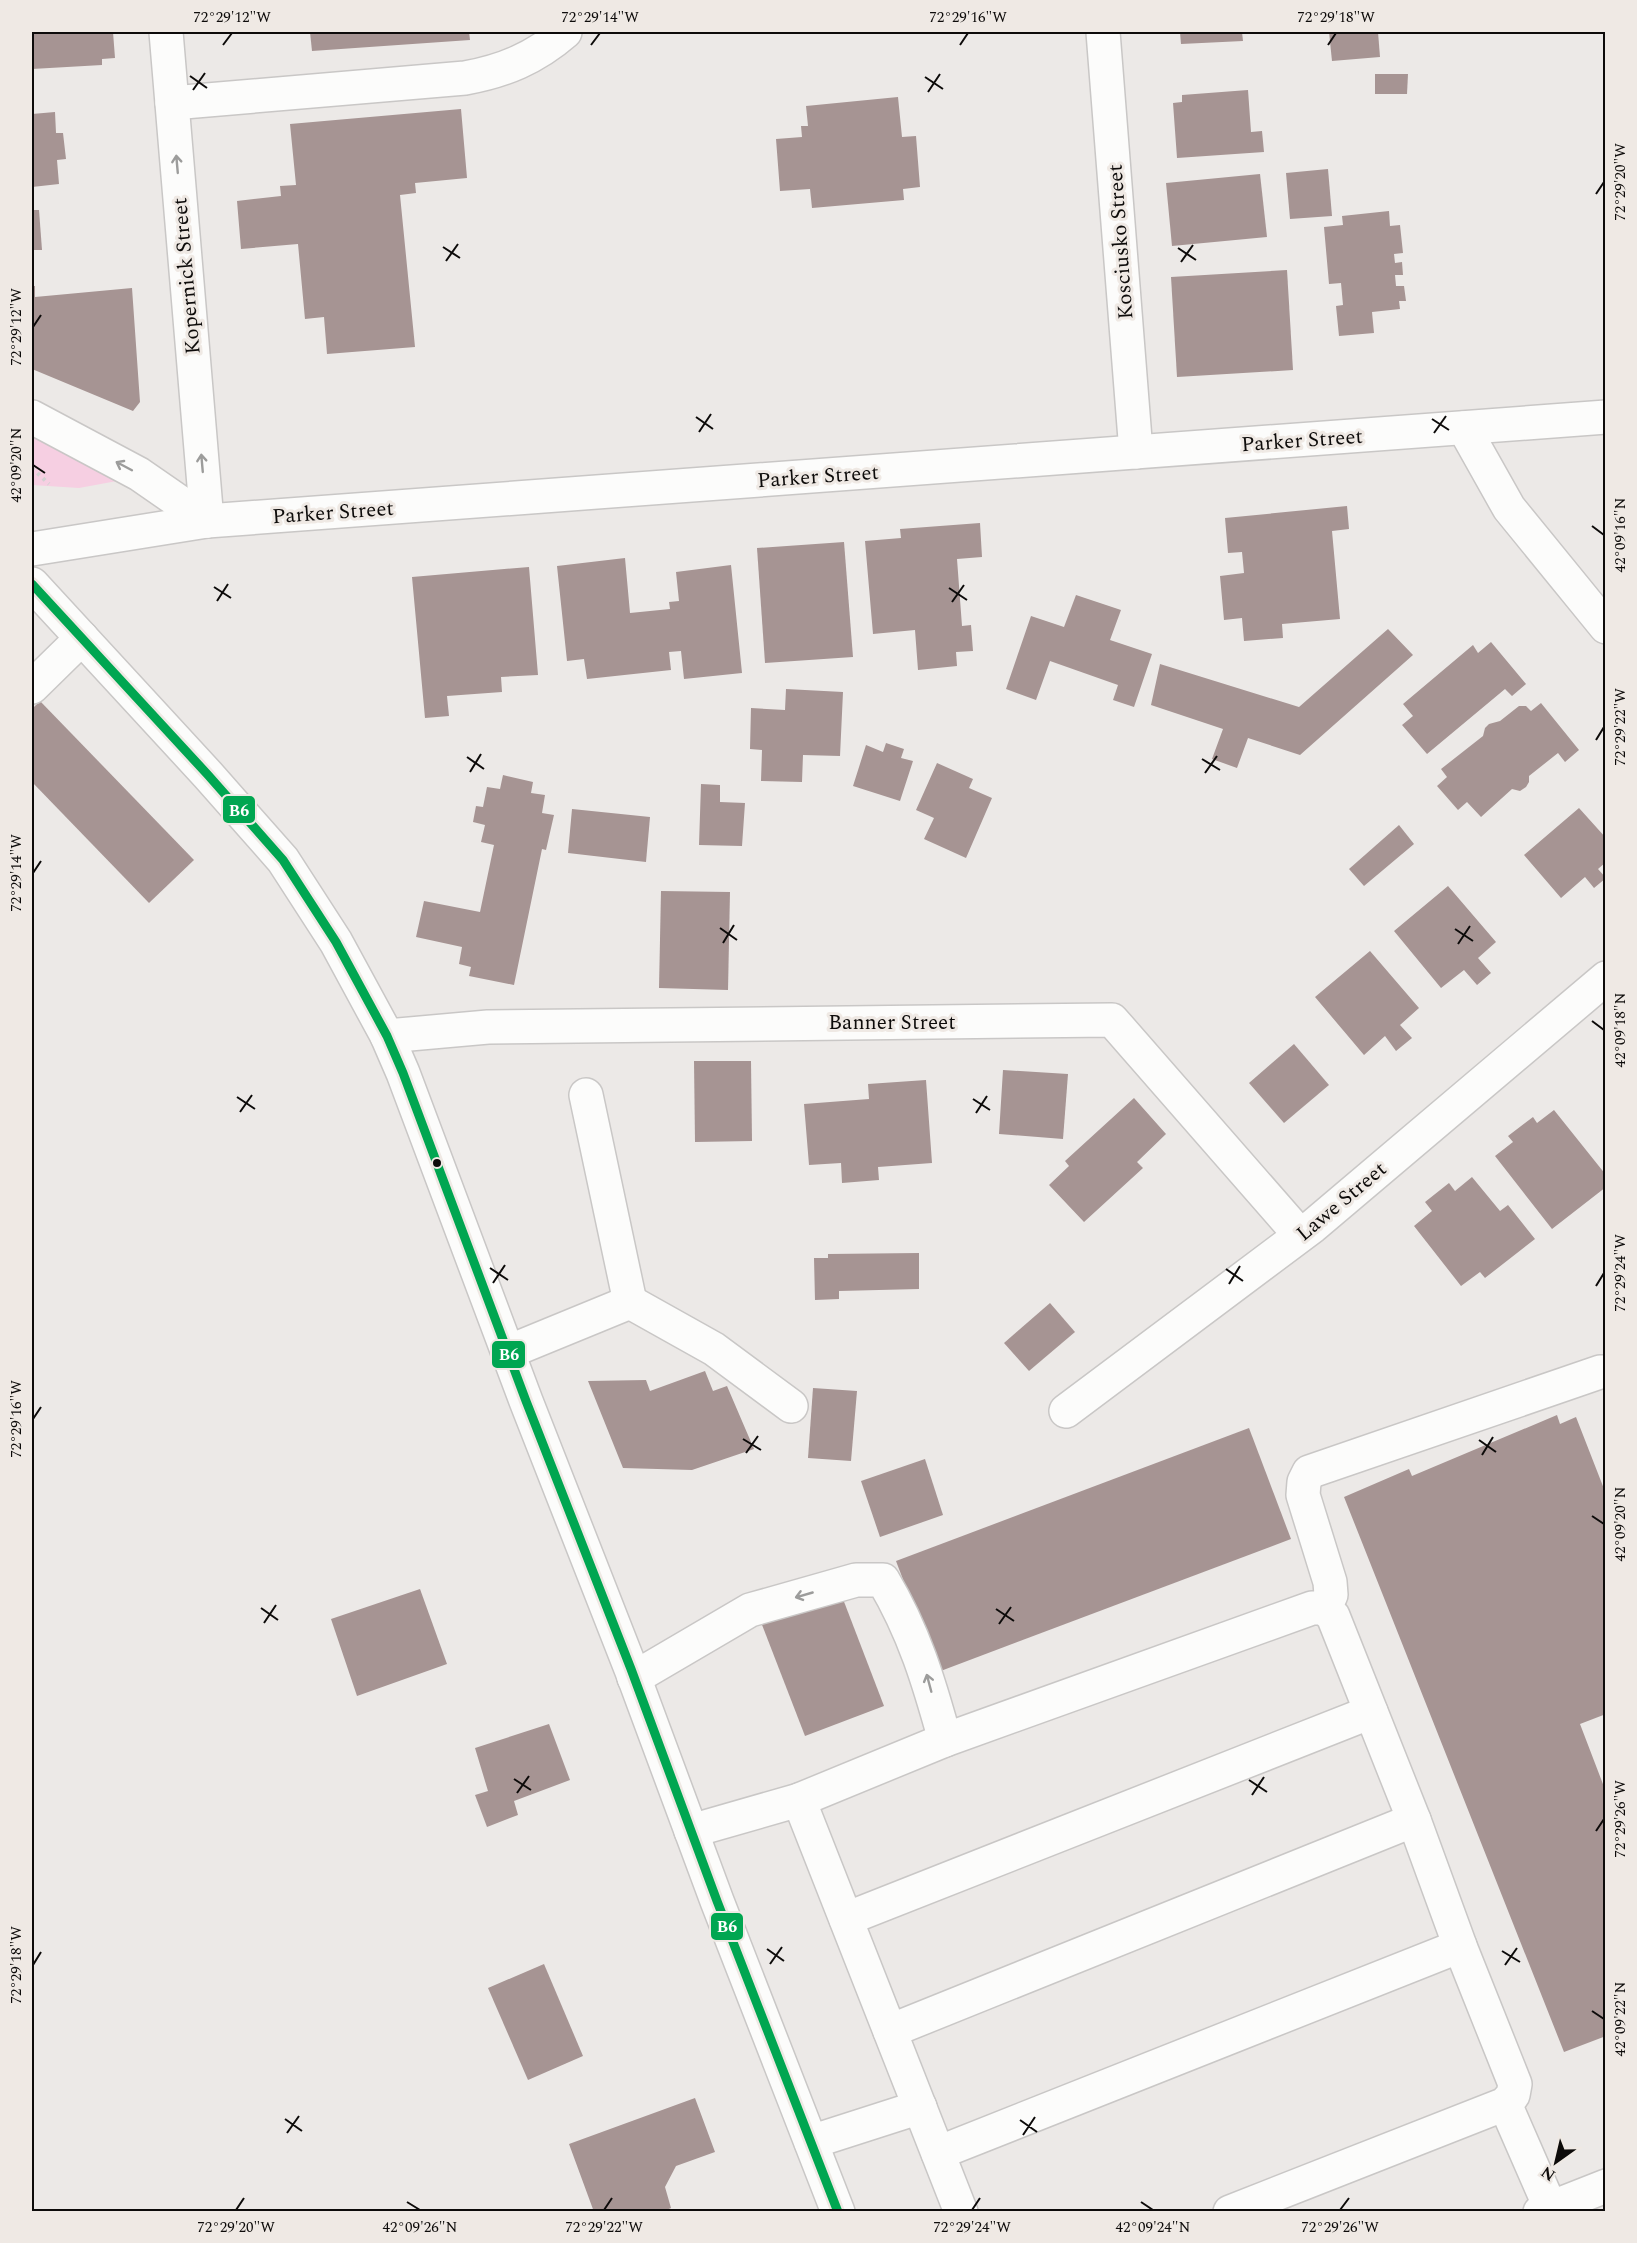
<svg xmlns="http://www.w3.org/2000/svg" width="1637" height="2243" font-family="Spectral,serif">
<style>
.green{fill:#f6cfe2}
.building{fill:#a69493}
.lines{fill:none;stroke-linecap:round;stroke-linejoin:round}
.minor-casing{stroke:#c9c7c6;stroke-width:36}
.major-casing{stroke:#c9c7c6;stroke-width:36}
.path{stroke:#d2d1d1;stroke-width:4;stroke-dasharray:3 4.5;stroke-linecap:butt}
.minor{stroke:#fcfcfb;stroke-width:33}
.major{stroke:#fcfcfb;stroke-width:33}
.bus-1-casing{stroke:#efe9e4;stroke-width:14}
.bus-1{stroke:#00a651;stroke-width:9}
.oneway{stroke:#9c9c9b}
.ticks{fill:none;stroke:#0d0b0a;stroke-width:2}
.bus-dot{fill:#0d0b0a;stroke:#efe9e4;stroke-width:2}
.labels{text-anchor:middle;stroke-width:6;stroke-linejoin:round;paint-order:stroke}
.street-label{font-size:21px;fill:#0d0b0a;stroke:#efe9e4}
.line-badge{stroke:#efe9e4;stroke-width:2}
.badge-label{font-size:16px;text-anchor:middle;font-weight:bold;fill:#fff}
.neatline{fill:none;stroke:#0d0b0a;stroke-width:2}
.ticks-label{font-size:15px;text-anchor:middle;fill:#0d0b0a}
</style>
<rect width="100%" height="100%" fill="#ece9e7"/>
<path class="green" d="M 32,435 L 117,481 L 79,488 L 32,485 Z"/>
<g class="building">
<path d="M 32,32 L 113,32 L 115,58 L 102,59 L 102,65 L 32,69 Z"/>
<path d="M 310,32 L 469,32 L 470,40 L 312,51 Z"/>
<path d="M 1180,32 L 1242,32 L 1243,41 L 1181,44 Z"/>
<path d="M 1329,32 L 1378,32 L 1380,57 L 1332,61 Z"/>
<path d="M 1375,74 L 1408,74 L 1407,94 L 1375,94 Z"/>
<path d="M 1248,90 L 1251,132 L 1262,131 L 1264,152 L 1177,158 L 1173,103 L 1182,102 L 1182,95 Z"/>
<path d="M 898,97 L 902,137 L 916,136 L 920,187 L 903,189 L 904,200 L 812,208 L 810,189 L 780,191 L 776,139 L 802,137 L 801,126 L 808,126 L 806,106 Z"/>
<path d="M 461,109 L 467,178 L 415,183 L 416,193 L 400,195 L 415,347 L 327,354 L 324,317 L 305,319 L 298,244 L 241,249 L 237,201 L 281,196 L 280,186 L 296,185 L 290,124 Z"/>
<path d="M 55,112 L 56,133 L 63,133 L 66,159 L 57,160 L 59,184 L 32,187 L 32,114 Z"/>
<path d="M 1328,169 L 1332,216 L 1290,219 L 1286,173 Z"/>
<path d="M 1260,174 L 1267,237 L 1172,246 L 1166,183 Z"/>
<path d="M 32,210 L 39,210 L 42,250 L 32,250 Z"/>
<path d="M 1389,211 L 1390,226 L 1400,225 L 1403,253 L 1394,254 L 1395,263 L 1402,262 L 1403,275 L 1395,275 L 1396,286 L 1404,286 L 1406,301 L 1399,301 L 1400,309 L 1372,312 L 1374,333 L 1339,336 L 1336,306 L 1343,305 L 1341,283 L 1329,284 L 1324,227 L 1343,225 L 1342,216 Z"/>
<path d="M 1287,270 L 1293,370 L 1177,377 L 1171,277 Z"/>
<path d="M 32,286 L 35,286 L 35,297 L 132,288 L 140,402 L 133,411 L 32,369 Z"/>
<path d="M 1347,506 L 1349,529 L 1332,531 L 1340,619 L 1282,624 L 1283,638 L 1244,641 L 1242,618 L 1224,620 L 1220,576 L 1244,573 L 1242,552 L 1228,553 L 1225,518 Z"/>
<path d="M 980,523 L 982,557 L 957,559 L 962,626 L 971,625 L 973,651 L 956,652 L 957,666 L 918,670 L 915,630 L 873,634 L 865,541 L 901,538 L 900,529 Z"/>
<path d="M 844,542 L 853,657 L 765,663 L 757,548 Z"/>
<path d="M 625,558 L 630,613 L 670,609 L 669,602 L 679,601 L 676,572 L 731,565 L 742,673 L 684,679 L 681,651 L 669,652 L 671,670 L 587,679 L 584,659 L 567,661 L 557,566 Z"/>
<path d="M 529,567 L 538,675 L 501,677 L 502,692 L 447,696 L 449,716 L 425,718 L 412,577 Z"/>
<path d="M 1076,595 L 1121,610 L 1110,640 L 1152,654 L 1134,707 L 1113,700 L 1118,685 L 1050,661 L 1036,700 L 1006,689 L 1031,616 L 1064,627 Z"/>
<path d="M 1388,629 L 1413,655 L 1300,755 L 1248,738 L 1237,768 L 1212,759 L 1223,729 L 1151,705 L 1160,664 L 1299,707 Z"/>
<path d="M 1491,642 L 1526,684 L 1512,696 L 1505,689 L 1427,754 L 1402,725 L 1413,716 L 1403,704 L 1473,645 L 1478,653 Z"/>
<path d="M 786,689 L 843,692 L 840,756 L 803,755 L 802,782 L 761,781 L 762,750 L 750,749 L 751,708 L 785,710 Z"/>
<path d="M 40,701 L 194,860 L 149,903 L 32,782 L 32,709 Z"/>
<path d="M 1541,703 L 1579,750 L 1565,762 L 1558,753 L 1529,776 L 1529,782 L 1526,787 L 1520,791 L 1512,789 L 1481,817 L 1467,802 L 1458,810 L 1437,786 L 1447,777 L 1441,769 L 1483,736 L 1485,728 L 1489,724 L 1500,721 L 1519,706 L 1526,706 L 1531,711 Z"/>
<path d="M 886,743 L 904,749 L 901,758 L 913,761 L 900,801 L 853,786 L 866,745 L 883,752 Z"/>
<path d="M 937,763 L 973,779 L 969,788 L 992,798 L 966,858 L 924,839 L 934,818 L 916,810 Z"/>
<path d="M 503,775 L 533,782 L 531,793 L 545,795 L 542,813 L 554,815 L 546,850 L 542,849 L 514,985 L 469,976 L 471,967 L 459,964 L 462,947 L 416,937 L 424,901 L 480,912 L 494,845 L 481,842 L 485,825 L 473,822 L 476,806 L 483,807 L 487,787 L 500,789 Z"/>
<path d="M 701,784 L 720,785 L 720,802 L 745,803 L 742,846 L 699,845 Z"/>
<path d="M 1579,808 L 1606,838 L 1606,862 L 1598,869 L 1606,878 L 1594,888 L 1585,877 L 1561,898 L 1524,855 Z"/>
<path d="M 572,809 L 650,817 L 646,862 L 568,853 Z"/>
<path d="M 1399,825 L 1414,844 L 1364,886 L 1349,869 Z"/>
<path d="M 1448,886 L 1496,942 L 1478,958 L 1491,973 L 1477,985 L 1464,970 L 1441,988 L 1394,931 Z"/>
<path d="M 661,891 L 730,892 L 728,990 L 659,988 Z"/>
<path d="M 1370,951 L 1419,1008 L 1400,1025 L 1412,1038 L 1396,1051 L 1385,1036 L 1364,1055 L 1315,997 Z"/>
<path d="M 1294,1044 L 1329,1085 L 1284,1123 L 1249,1083 Z"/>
<path d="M 694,1061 L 751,1061 L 752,1141 L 695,1142 Z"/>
<path d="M 1003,1070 L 1068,1074 L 1063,1139 L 999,1134 Z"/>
<path d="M 926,1080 L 932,1163 L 878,1167 L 879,1180 L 842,1183 L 841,1163 L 809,1165 L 804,1104 L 869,1099 L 868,1084 Z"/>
<path d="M 1134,1098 L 1166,1134 L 1137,1162 L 1143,1168 L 1084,1222 L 1049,1185 L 1069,1166 L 1065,1161 Z"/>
<path d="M 1554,1110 L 1606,1175 L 1606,1187 L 1552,1229 L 1495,1156 L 1513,1142 L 1508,1136 L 1533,1117 L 1537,1123 Z"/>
<path d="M 1472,1177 L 1500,1211 L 1508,1205 L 1535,1239 L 1485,1278 L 1480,1272 L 1461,1286 L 1414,1226 L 1432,1211 L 1425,1202 L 1449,1183 L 1455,1191 Z"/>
<path d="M 919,1253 L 919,1289 L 839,1291 L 839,1299 L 815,1300 L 814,1258 L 828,1258 L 828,1254 Z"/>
<path d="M 1050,1303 L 1075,1332 L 1029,1371 L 1004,1343 Z"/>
<path d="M 705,1371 L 713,1391 L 727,1386 L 754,1449 L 692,1470 L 623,1468 L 588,1381 L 646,1380 L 650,1391 Z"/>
<path d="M 813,1388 L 857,1391 L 851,1461 L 808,1458 Z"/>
<path d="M 1557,1415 L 1560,1424 L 1576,1417 L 1606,1494 L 1606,1714 L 1580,1724 L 1606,1792 L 1606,2036 L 1564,2052 L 1344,1497 L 1409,1469 L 1412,1476 Z"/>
<path d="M 1249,1428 L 1291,1539 L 938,1672 L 896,1561 Z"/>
<path d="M 925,1459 L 943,1515 L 880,1537 L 861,1481 Z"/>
<path d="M 838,1586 L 884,1706 L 805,1736 L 759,1617 Z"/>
<path d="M 420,1589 L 447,1664 L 357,1696 L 331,1619 Z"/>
<path d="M 549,1724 L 570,1780 L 514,1801 L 518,1815 L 487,1827 L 475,1795 L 488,1791 L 475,1748 Z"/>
<path d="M 544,1964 L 583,2056 L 528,2080 L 488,1988 Z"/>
<path d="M 695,2098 L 715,2152 L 676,2166 L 665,2187 L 671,2208 L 662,2212 L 594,2212 L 569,2144 Z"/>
</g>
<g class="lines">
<g class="minor-casing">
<g id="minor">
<path d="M 166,32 L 207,521"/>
<path d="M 1103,32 L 1136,452"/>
<path d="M 172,103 L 465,78 C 504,71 535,58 565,32"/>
<path d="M 32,417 L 139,474 L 207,521"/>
<path d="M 1464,428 L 1509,508 L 1606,627"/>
<path d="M 32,687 L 82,638"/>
<path d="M 387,1036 L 488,1027 L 1112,1020 L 1300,1235"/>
<path d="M 630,1302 L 714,1349 L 791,1406"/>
<path d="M 508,1352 L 630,1302 L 586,1095"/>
<path d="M 1066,1411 L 1313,1226 L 1606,978"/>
<path d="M 1324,1608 L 1331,1595 L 1330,1582 L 1303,1495 L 1304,1482 L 1309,1472 L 1600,1372 L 1606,1372"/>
<path d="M 634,1678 L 750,1610 L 856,1580 L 883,1580 C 914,1632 929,1682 945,1740"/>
<path d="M 799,1800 L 961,2212"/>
<path d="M 691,1831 L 799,1800 L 945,1740 L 1312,1608 L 1324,1608 L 1333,1616 L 1414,1820 L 1460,1946 L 1515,2084 L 1513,2095 L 1505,2104 L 1230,2212"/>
<path d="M 846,1919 L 1371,1712"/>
<path d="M 890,2031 L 1414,1820"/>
<path d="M 1505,2104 L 1550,2207"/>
<path d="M 811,2142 L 920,2107"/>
<path d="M 938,2153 L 1460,1946"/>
<path d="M 1540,2212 L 1606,2186"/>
</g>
</g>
<g class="major-casing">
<g id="major">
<path d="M 32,549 L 207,521 L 1606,417"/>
<path d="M 32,584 L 208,775 L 283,860 L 336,942 L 387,1036 L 403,1073 L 526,1401 L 631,1669 L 717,1901 L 838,2212"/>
</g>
</g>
<path class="path" d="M 32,468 L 49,484"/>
<use href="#minor" class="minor"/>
<use href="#major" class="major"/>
<g class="bus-1-casing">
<path id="bus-1" d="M 32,584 L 208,775 L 283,860 L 336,942 L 387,1036 L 403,1073 L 526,1401 L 631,1669 L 717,1901 L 838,2212"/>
</g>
<use href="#bus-1" class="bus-1"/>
</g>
<defs><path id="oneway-shaft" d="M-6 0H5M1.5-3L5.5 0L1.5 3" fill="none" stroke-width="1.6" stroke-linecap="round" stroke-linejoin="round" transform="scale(1.5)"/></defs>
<g class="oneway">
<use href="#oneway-shaft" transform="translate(177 164) rotate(-95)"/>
<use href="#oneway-shaft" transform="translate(202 463) rotate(-95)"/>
<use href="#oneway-shaft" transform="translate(124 466) rotate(-152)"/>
<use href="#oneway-shaft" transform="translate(804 1595) rotate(164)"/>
<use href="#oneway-shaft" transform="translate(929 1683) rotate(-105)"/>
</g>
<path class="ticks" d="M 223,45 L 232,33M 591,45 L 600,33M 960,45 L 968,33M 1328,45 L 1336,33M 190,76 L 207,88M 925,77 L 943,89M 193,90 L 205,73M 928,92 L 940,74M 1596,194 L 1604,182M 443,247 L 460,258M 1178,248 L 1196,260M 446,261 L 458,244M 1181,262 L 1193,245M 33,327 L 41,315M 696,417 L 713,429M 1432,419 L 1449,430M 699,432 L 711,414M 1434,433 L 1446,416M 33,465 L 45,473M 1592,526 L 1604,535M 214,587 L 231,598M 949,588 L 967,600M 217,601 L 228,584M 952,602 L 964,585M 1596,740 L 1604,727M 467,757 L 484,769M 1202,759 L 1220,770M 470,772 L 481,754M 1205,773 L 1217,756M 33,873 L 41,861M 720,928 L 737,940M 1455,929 L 1473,941M 723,943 L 734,925M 1458,944 L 1470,926M 1592,1021 L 1604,1030M 237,1097 L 255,1109M 973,1099 L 990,1110M 240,1112 L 252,1095M 976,1113 L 987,1096M 490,1268 L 508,1280M 1226,1269 L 1243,1281M 493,1283 L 505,1265M 1229,1284 L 1240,1266M 1596,1286 L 1604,1273M 33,1419 L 41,1407M 743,1439 L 761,1450M 1479,1440 L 1496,1452M 746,1453 L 758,1436M 1482,1455 L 1493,1437M 1592,1516 L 1604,1524M 261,1608 L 278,1620M 996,1609 L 1014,1621M 264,1623 L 276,1605M 999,1624 L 1011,1607M 514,1779 L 531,1790M 1249,1780 L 1267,1792M 517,1793 L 529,1776M 1252,1795 L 1264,1777M 1596,1831 L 1604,1819M 767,1949 L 784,1961M 1502,1951 L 1520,1962M 770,1964 L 782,1947M 33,1965 L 41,1952M 1505,1965 L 1517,1948M 1592,2011 L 1604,2019M 285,2119 L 302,2131M 1020,2120 L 1037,2132M 287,2133 L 299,2116M 1023,2135 L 1035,2117M 407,2202 L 420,2210M 1141,2202 L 1153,2210M 236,2210 L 244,2198M 604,2210 L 612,2198M 972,2210 L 980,2198M 1340,2210 L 1349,2198"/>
<circle class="bus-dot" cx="437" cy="1163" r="5"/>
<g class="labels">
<g class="street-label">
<text transform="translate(1120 242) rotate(-94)" y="7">Kosciusko Street</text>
<text transform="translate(186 276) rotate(-95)" y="7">Kopernick Street</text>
<text transform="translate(1302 440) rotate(-4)" y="7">Parker Street</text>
<text transform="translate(818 476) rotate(-4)" y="7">Parker Street</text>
<text transform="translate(333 512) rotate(-4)" y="7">Parker Street</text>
<text x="892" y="1029">Banner Street</text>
<text transform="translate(1341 1201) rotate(-40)" y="7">Lawe Street</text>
</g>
</g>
<g class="line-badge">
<rect x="222" y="795" width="34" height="29" rx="6" fill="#00a651"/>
<rect x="491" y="1340" width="35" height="29" rx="6" fill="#00a651"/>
<rect x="710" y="1912" width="34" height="29" rx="6" fill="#00a651"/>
</g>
<g class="badge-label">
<text x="239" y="816">B6</text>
<text x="509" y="1360">B6</text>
<text x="727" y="1932">B6</text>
</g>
<rect width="1637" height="2243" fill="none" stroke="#efe9e4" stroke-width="66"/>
<g transform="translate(1556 2162) rotate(214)" stroke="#efe9e4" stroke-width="4.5" paint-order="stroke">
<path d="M0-4.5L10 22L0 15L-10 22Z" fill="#0d0b0a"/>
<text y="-9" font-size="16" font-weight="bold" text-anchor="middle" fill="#0d0b0a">N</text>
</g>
<rect x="33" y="33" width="1571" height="2177" class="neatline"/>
<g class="ticks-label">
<text x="232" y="22">72°29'12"W</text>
<text x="600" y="22">72°29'14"W</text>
<text x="968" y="22">72°29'16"W</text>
<text x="1336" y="22">72°29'18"W</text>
<text transform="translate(1620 182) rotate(-90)" y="5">72°29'20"W</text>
<text transform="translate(16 327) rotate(-90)" y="5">72°29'12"W</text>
<text transform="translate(16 465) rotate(-90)" y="5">42°09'20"N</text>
<text transform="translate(1620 535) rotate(-90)" y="5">42°09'16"N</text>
<text transform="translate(1620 727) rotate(-90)" y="5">72°29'22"W</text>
<text transform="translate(16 873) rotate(-90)" y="5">72°29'14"W</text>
<text transform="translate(1620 1030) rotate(-90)" y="5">42°09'18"N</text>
<text transform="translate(1620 1273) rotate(-90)" y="5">72°29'24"W</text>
<text transform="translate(16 1419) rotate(-90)" y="5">72°29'16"W</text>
<text transform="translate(1620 1524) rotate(-90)" y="5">42°09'20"N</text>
<text transform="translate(1620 1819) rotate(-90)" y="5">72°29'26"W</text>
<text transform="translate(16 1965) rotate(-90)" y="5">72°29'18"W</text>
<text transform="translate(1620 2019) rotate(-90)" y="5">42°09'22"N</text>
<text x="236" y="2232">72°29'20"W</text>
<text x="420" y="2232">42°09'26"N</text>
<text x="604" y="2232">72°29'22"W</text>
<text x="972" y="2232">72°29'24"W</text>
<text x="1153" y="2232">42°09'24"N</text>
<text x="1340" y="2232">72°29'26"W</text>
</g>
</svg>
